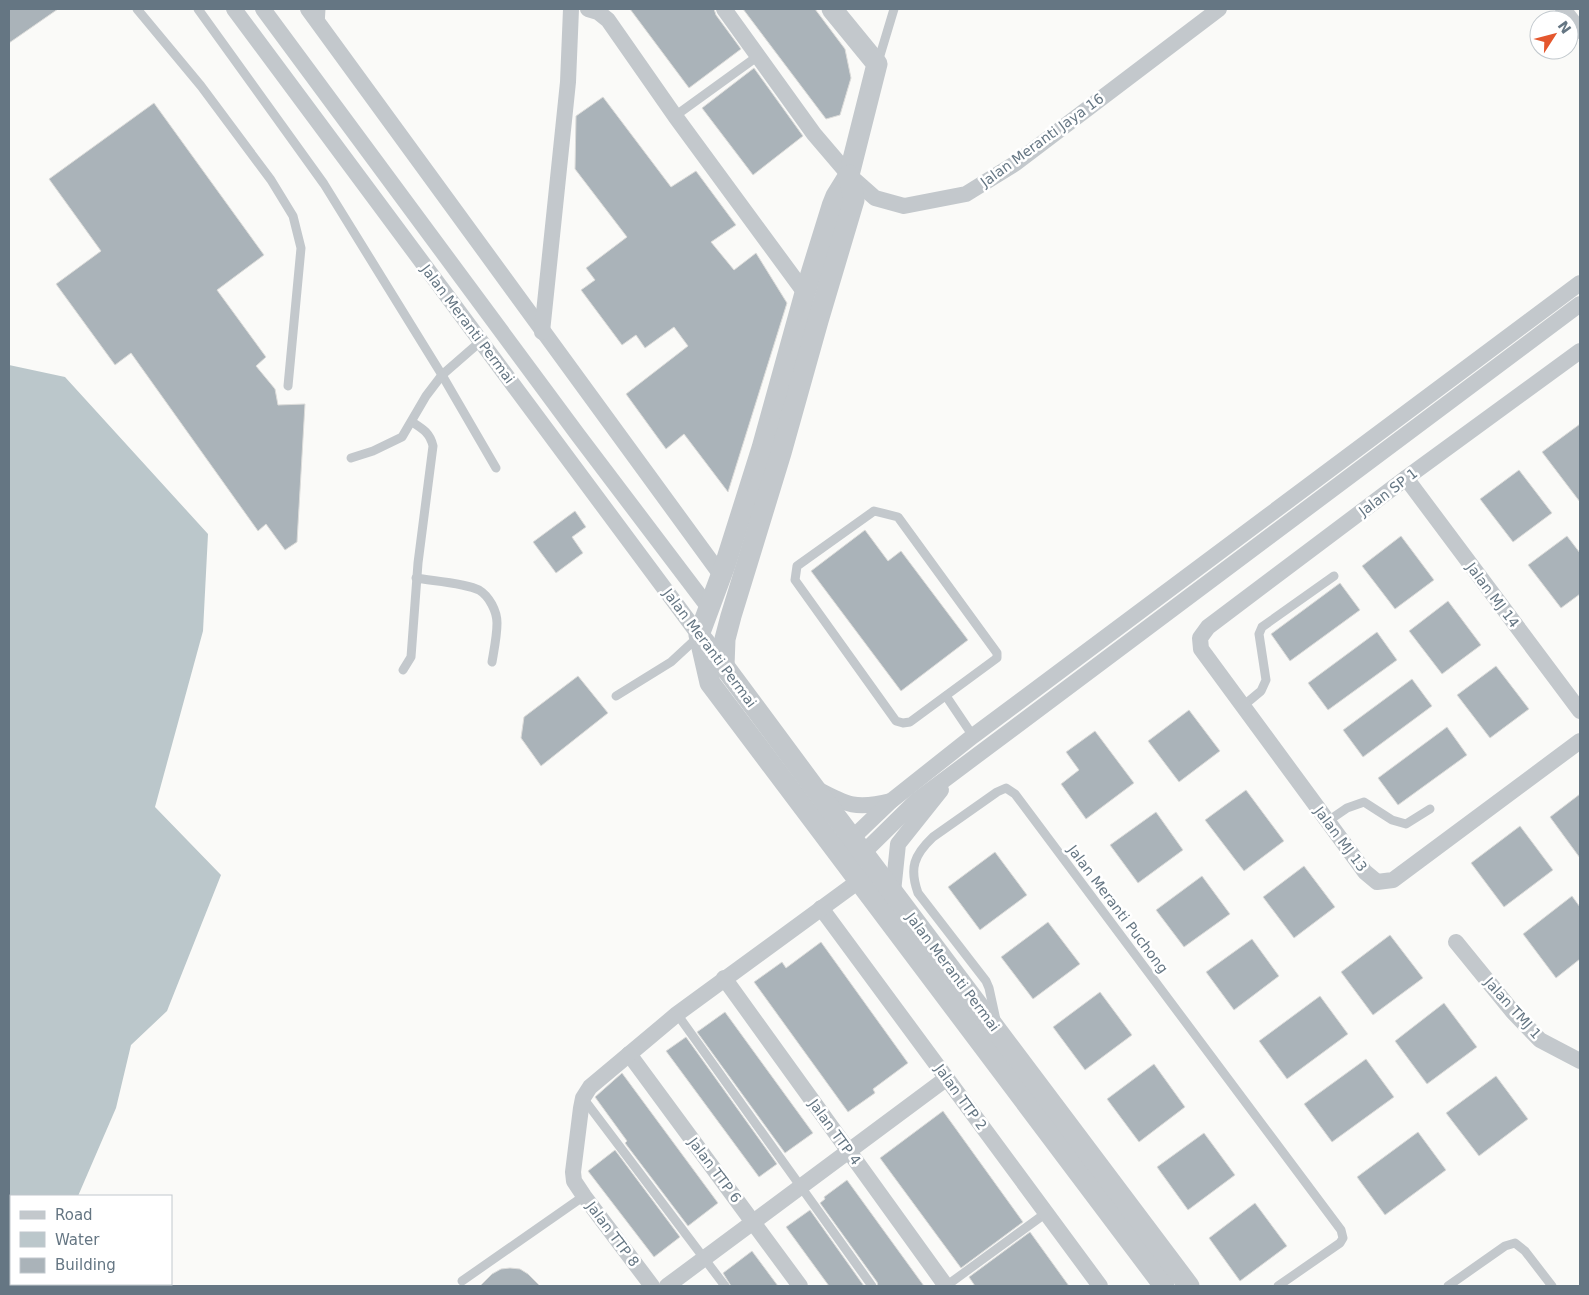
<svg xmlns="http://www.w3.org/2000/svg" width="1589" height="1295" font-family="'DejaVu Sans',sans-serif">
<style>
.water{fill:#bbc7cb}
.building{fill:#aab3b9;stroke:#dcdcda}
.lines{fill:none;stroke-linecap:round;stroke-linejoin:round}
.service{stroke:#c3c8cc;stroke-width:9}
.minor{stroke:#c3c8cc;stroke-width:16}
.tertiary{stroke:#c3c8cc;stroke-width:21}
.labels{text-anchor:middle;stroke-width:5;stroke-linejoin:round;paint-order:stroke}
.street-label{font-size:14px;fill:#657683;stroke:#fff}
</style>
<rect width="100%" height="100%" fill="#fafaf8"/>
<path class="water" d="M 9,365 L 65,377 L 208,534 L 203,631 L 155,807 L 221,875 L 167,1011 L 131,1045 L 116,1108 L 78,1196 L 11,1196 L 11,1279 L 9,1279 Z"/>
<g class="building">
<path d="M 9,9 L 58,9 L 9,43 Z"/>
<path d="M 630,9 L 714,9 L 716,15 L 741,49 L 689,88 Z"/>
<path d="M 743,9 L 815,9 L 845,49 L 851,78 L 840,115 L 826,119 Z"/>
<path d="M 754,68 L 803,136 L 753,175 L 702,108 Z"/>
<path d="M 603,97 L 671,187 L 696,171 L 736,225 L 711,242 L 734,270 L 756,253 L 787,303 L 728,492 L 684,434 L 666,449 L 626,394 L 688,346 L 674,327 L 645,348 L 636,335 L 622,345 L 581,290 L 595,280 L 586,268 L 627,237 L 575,169 L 576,116 Z"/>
<path d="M 154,103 L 264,255 L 217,290 L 266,357 L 256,366 L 275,389 L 278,405 L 305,404 L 297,542 L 285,550 L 266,524 L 258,531 L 131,353 L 115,365 L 56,284 L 101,251 L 49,179 Z"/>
<path d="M 1580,424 L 1580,502 L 1542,452 Z"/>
<path d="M 1519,470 L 1552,513 L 1513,542 L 1480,499 Z"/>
<path d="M 575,511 L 586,527 L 572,537 L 583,553 L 556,573 L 533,542 Z"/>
<path d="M 865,530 L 888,561 L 901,551 L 968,640 L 901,691 L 811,571 Z"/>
<path d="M 1401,536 L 1434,580 L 1395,609 L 1362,566 Z"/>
<path d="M 1567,536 L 1580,553 L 1580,594 L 1561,608 L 1528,565 Z"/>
<path d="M 1340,583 L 1360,610 L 1290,661 L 1271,634 Z"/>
<path d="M 1448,601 L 1481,645 L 1442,674 L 1409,631 Z"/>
<path d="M 1377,632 L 1397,660 L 1328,710 L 1308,683 Z"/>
<path d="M 1496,666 L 1529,709 L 1490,738 L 1457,695 Z"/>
<path d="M 578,676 L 608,713 L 541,766 L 521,738 L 524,717 Z"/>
<path d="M 1412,679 L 1432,706 L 1363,757 L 1343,730 Z"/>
<path d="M 1189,710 L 1220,751 L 1179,782 L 1148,741 Z"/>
<path d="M 1447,727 L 1467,755 L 1398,805 L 1378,778 Z"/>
<path d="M 1095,731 L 1134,783 L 1086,819 L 1061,784 L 1079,770 L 1066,752 Z"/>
<path d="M 1246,790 L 1284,841 L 1244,871 L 1205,820 Z"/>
<path d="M 1580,794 L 1580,858 L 1550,817 Z"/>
<path d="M 1156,812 L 1183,850 L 1138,883 L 1110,845 Z"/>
<path d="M 1520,826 L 1553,870 L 1504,907 L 1471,863 Z"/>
<path d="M 995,852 L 1027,895 L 980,930 L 948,887 Z"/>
<path d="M 1304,866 L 1335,907 L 1294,938 L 1263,897 Z"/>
<path d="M 1202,876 L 1230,914 L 1184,947 L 1156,910 Z"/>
<path d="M 1572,896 L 1580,907 L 1580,959 L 1556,978 L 1523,934 Z"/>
<path d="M 1048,922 L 1080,964 L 1033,999 L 1001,957 Z"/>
<path d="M 1390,935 L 1423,978 L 1373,1015 L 1341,972 Z"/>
<path d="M 1252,939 L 1279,976 L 1234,1010 L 1206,972 Z"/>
<path d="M 821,942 L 908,1063 L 873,1089 L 875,1093 L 848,1112 L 754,982 L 782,962 L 786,968 Z"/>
<path d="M 1100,992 L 1132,1035 L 1085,1070 L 1053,1027 Z"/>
<path d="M 1320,996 L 1348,1034 L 1287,1079 L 1259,1041 Z"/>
<path d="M 1444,1003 L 1477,1047 L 1427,1084 L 1395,1041 Z"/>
<path d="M 725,1012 L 813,1133 L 785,1153 L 697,1032 Z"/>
<path d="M 686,1037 L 777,1164 L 759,1177 L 666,1051 Z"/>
<path d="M 1366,1059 L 1394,1097 L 1332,1142 L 1304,1104 Z"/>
<path d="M 1154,1064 L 1185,1107 L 1139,1142 L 1107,1099 Z"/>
<path d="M 622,1073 L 718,1203 L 688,1226 L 625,1143 L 627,1141 L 595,1097 Z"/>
<path d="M 1496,1076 L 1528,1119 L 1479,1156 L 1446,1113 Z"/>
<path d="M 943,1111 L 1023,1222 L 961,1268 L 880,1158 Z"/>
<path d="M 1418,1132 L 1446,1170 L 1385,1215 L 1357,1177 Z"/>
<path d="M 1204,1133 L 1235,1175 L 1188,1210 L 1157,1167 Z"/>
<path d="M 615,1150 L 680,1237 L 654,1257 L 588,1171 Z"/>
<path d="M 847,1180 L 924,1286 L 878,1286 L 877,1282 L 820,1203 L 825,1199 L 824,1197 Z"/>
<path d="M 1255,1203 L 1287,1246 L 1240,1281 L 1209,1238 Z"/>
<path d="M 810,1210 L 864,1286 L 829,1286 L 786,1227 Z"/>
<path d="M 1030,1232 L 1069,1286 L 975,1286 L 969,1277 Z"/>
<path d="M 752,1251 L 778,1286 L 731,1286 L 723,1273 Z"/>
<path d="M 510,1268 L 520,1269 L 528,1274 L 540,1286 L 480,1286 L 492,1274 L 501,1269 Z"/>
</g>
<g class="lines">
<g class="service">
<path d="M 137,9 L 201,86 L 271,180 L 293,216 L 301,248 L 288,386"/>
<path d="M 198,9 L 324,184 L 442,375 L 496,468"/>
<path d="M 320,25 L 321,9"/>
<path d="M 878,62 L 894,9"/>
<path d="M 675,116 L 758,56"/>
<path d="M 351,458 L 373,451 L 402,437 L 426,396 L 442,375 L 481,341"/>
<path d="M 874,511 L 898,517 L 997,653 L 997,658 L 910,722 L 903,723 L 896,721 L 795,580 L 797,566 Z"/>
<path d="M 416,578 C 433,581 465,583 479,590 C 489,596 497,611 497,623 C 497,636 494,650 492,662"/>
<path d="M 403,670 L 411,657 L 418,563 L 433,446 C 430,433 423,429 412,422"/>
<path d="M 616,696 L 671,662 L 698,637"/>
<path d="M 946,696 L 973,736"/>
<path d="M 1243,706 L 1261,691 L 1266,680 L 1259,634 L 1262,627 L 1334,576"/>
<path d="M 1328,821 L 1347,808 L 1364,802 L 1392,820 L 1406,824 L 1430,809"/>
<path d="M 677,1014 L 872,1286"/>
<path d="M 996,1020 L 989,988 L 986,981 L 918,893 C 909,868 914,855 933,837 L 997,792 L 1006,788 L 1015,794 L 1341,1230 L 1343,1238 L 1340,1243 L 1278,1286"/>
<path d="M 583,1098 L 725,1286"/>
<path d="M 462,1281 L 584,1196"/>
<path d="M 946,1286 L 1046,1213"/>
<path d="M 1448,1286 L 1505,1246 L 1515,1243 L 1525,1251 L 1552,1286"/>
</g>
<g class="minor">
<path d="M 234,9 L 699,635"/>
<path d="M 263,9 L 578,435 L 709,608"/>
<path d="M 308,9 L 721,575"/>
<path d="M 588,9 L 598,12 L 608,20 L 675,116 L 805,293"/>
<path d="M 724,9 L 814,134 L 849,175 L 875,198 L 904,206 L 966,194 L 1016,163 L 1219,9"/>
<path d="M 1563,9 L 1580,31"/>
<path d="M 542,332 L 568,82 L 571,9"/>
<path d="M 1580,351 L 1406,478 L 1208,627 L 1200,638 L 1201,649 L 1365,872 L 1377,882 L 1393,880 L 1580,741"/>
<path d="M 1406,478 L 1580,711"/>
<path d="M 817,789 C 847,805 856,810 891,801"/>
<path d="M 844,846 L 891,801 L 973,736 L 1580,283"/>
<path d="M 855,861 L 916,801 L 1580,304"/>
<path d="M 893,892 L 898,844 L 941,790"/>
<path d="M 821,908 L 1100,1286"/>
<path d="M 1456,942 L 1513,1012 L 1540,1040 L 1580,1061"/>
<path d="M 724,978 L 946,1286"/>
<path d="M 629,1054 L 800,1286"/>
<path d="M 652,1286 L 584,1196 L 574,1181 L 573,1172 L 581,1108 L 583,1098 L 590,1087 L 677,1014 L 867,875"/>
<path d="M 667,1286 L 947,1078"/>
</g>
<g class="tertiary">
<path d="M 832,9 L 877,64 L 849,175 L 836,196 L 832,206 L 805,293 L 762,448 L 725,565 L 699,635 L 710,683 L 1164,1286"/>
<path d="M 703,640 L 724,666 L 813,786 L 1189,1286"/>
<path d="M 724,666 L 725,639 L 731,616 L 781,453 L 818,321 L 854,200 L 849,175"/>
</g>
</g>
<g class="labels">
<g class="street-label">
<text transform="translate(1042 140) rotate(-36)" y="5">Jalan Meranti Jaya 16</text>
<text transform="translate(468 324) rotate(53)" y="5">Jalan Meranti Permai</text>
<text transform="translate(1388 492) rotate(-37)" y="5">Jalan SP 1</text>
<text transform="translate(1493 595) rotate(53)" y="5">Jalan MJ 14</text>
<text transform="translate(710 648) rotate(53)" y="5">Jalan Meranti Permai</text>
<text transform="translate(1341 839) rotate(53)" y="5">Jalan MJ 13</text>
<text transform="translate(1118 909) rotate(53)" y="5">Jalan Meranti Puchong</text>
<text transform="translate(953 972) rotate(53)" y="5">Jalan Meranti Permai</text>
<text transform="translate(1513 1008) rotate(48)" y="5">Jalan TMJ 1</text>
<text transform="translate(961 1097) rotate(54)" y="5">Jalan TTP 2</text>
<text transform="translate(835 1132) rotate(54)" y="5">Jalan TTP 4</text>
<text transform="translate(715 1170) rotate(53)" y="5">Jalan TTP 6</text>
<text transform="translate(613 1234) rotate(53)" y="5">Jalan TTP 8</text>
</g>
</g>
<rect width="1589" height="1295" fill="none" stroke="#657683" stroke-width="20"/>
<rect x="10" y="1195" width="162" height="90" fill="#ffffff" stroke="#c1c8cd"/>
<rect x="20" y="1211" width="25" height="8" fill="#c3c8cc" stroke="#c1c8cd"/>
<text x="55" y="1220" font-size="15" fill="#657683">Road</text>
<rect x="20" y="1232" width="25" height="15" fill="#bbc7cb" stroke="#c1c8cd"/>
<text x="55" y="1245" font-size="15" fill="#657683">Water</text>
<rect x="20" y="1258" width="25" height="15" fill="#aab3b9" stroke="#c1c8cd"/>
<text x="55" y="1270" font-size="15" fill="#657683">Building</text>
<g transform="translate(1554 35) rotate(54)"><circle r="24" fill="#ffffff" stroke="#c1c8cd"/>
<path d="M0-4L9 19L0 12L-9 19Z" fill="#e4572e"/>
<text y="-8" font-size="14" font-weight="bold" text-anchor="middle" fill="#657683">N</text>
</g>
</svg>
